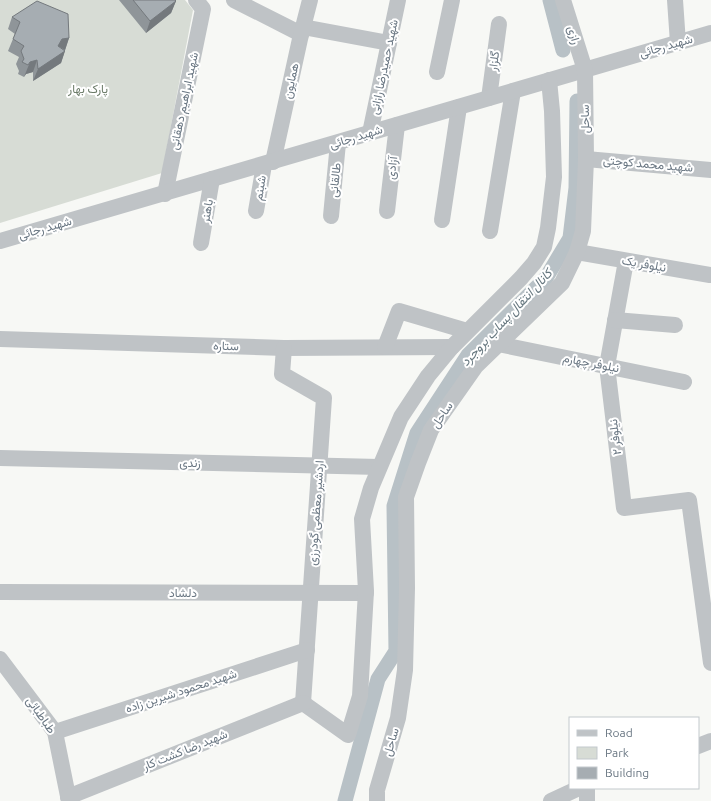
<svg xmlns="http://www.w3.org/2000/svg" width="711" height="801" font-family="Ubuntu,Vazirmatn,sans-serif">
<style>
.green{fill:#d7dcd5}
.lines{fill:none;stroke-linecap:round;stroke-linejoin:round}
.canal{stroke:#b8c1c6;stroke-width:15}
.minor{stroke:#bfc3c6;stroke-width:16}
.wall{fill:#8f9599}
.shaded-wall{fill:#74797d}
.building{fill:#a6adb2;stroke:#74797d}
.labels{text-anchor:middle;stroke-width:4;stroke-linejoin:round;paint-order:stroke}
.street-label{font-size:12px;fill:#6a7783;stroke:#fff}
.park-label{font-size:12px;fill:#6b7b68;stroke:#fff}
.water-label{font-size:13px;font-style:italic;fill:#66777f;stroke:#fff}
</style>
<rect width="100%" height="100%" fill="#f7f8f5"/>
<path class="green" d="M 0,0 L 185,0 L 193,10 L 162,173 L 0,223 Z"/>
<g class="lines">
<g class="canal">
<path d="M 550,0 L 563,50"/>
<path d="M 345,801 L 378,679 L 396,651 L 394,506 L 417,433 L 468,355 L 546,278 L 570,238 L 576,188 L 577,101"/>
</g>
<g class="minor">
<path d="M 234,0 L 301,34"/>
<path d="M 675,0 L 678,43"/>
<path d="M 303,27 L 389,43"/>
<path d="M 437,72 L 452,0"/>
<path d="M 489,98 L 499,24"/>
<path d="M 370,133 L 398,0"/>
<path d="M 586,159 L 711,170"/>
<path d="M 273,162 L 300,39 L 310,0"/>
<path d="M 165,194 L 203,9 L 196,0"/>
<path d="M 256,211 L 264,165"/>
<path d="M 387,211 L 397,125"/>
<path d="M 331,216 L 338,143"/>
<path d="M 442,220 L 459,107"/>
<path d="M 490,231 L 513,91"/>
<path d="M 0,241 L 711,33"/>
<path d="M 201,243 L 212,179"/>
<path d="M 577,252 L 710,275"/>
<path d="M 626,261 L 607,366 L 624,508 L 689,500 L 711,663"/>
<path d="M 615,320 L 675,325"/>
<path d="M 0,339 L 284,348 L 452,347"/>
<path d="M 498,344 L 684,382"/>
<path d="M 385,347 L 399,311 L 467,331"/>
<path d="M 284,348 L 282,374 L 324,398 L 303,703"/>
<path d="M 0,458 L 379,467"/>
<path d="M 0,592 L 366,593"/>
<path d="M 0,659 L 55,732 L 69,801"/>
<path d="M 303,703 L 348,735 L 360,696 L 366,591 L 362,519 L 371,488 L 401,417 L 428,376 L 452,347 L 521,278 L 534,263 L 544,247 L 548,228 L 554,177 L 552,111 L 549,80"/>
<path d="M 55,732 L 307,650"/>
<path d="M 698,746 L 711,741"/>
<path d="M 68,797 L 303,703"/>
<path d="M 377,801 L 377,790 L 398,718 L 405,670 L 407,588 L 406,497 L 418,463 L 431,430 L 476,366 L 562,283 L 577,252 L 583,231 L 586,159 L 585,70 L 563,0"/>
<path d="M 551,801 L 579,788"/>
<path d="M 587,801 L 587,788"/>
</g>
</g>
<g class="wall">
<path d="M 119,0 L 175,0 L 176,1 L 171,13 L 146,33 Z"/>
<path d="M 12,17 L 69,38 L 61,63 L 33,81 L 33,72 L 26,74 L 24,77 L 18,74 L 19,71 L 16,64 L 19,57 L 8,51 L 15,34 L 8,29 Z"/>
</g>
<g class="shaded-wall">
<path d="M 176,1 L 171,13 L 146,33 L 150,21 Z"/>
<path d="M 69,38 L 65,50 L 58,46 L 62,39 Z"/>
<path d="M 65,51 L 61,63 L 33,81 L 38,69 Z"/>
<path d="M 37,60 L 33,72 L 26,74 L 24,77 L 30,62 Z"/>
</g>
<g class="building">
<path d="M 133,0 L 175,0 L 176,1 L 150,21 Z"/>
<path d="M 37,1 L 68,14 L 69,38 L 62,39 L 58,46 L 65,51 L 38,69 L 37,60 L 30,62 L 28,65 L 22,62 L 24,59 L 21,51 L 24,46 L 13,39 L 20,22 L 12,17 Z"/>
</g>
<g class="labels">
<g class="street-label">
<text transform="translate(574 35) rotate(73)" y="4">رازی</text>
<text transform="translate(666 46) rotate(-16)" y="4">شهید رجائی</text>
<text transform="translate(494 61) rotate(-82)" y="4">گلزار</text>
<text transform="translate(384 67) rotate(-78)" y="4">شهید حمیدرضا رازانی</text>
<text transform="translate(291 81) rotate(-78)" y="4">همایون</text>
<text transform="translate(184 101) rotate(-78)" y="4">شهید ابراهیم دهقانی</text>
<text transform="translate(585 119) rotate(-91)" y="4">ساحل</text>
<text transform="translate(356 137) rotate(-17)" y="4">شهید رجائی</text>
<text transform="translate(648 164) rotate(5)" y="4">شهید محمد کوچتی</text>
<text transform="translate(392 168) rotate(-83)" y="4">آزادی</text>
<text transform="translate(335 180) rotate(-84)" y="4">طالقانی</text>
<text transform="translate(260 188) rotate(-81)" y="4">شبنم</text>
<text transform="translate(207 211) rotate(-80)" y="4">باهنر</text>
<text transform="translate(45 228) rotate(-16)" y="4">شهید رجائی</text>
<text transform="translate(644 264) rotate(10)" y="4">نیلوفر یک</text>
<text transform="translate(226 346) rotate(2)" y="4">ستاره</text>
<text transform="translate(591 363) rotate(11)" y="4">نیلوفر چهارم</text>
<text transform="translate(442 415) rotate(-56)" y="4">ساحل</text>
<text transform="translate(615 437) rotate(-97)" y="4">نیلوفر ۲</text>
<text transform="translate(190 463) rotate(1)" y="4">زندی</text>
<text transform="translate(316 513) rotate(-86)" y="4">اردشیر معظمی گودرزی</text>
<text x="183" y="597">دلشاد</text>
<text transform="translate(181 691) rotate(-18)" y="4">شهید محمود شیرین زاده</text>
<text transform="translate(41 715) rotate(55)" y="4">طباطبائی</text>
<text transform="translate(391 742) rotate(-73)" y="4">ساحل</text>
<text transform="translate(185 750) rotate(-22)" y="4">شهید رضا کشت کار</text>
</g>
<g class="park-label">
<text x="88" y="93">پارک بهار</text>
</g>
<g class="water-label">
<text transform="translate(506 317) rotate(-47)" y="5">کانال انتقال پساب بروجرد</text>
</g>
</g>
<rect x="569" y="717" width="130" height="72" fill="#ffffff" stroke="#c3c9cd"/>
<rect x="577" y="730" width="20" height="6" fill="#bfc3c6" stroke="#c3c9cd"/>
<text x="605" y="737" font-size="12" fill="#6a7783">Road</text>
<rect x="577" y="747" width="20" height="12" fill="#d7dcd5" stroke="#c3c9cd"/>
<text x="605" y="757" font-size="12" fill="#6a7783">Park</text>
<rect x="577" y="767" width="20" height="12" fill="#a6adb2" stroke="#c3c9cd"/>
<text x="605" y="777" font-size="12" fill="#6a7783">Building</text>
</svg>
